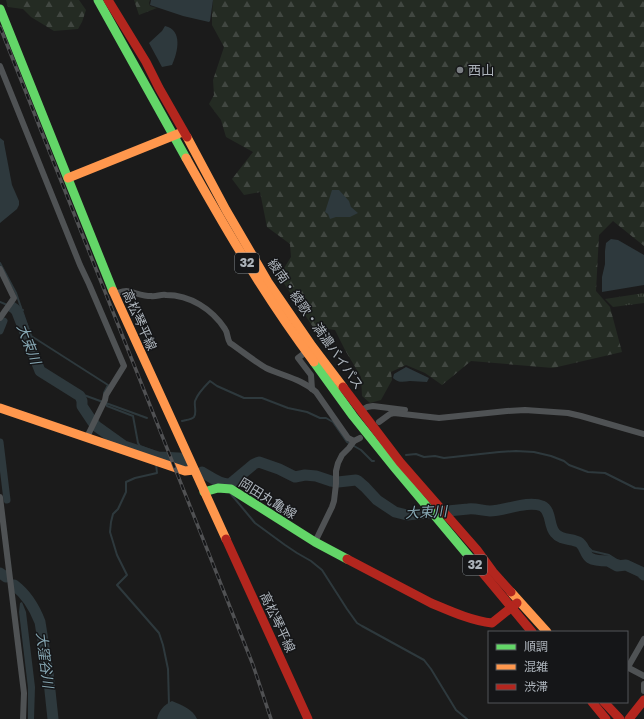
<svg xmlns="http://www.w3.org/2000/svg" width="644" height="719" font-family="'Golos Text','Noto Sans JP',sans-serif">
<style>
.grass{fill:url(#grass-tufts)}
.forest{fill:url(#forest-firs)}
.water{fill:#2e393d}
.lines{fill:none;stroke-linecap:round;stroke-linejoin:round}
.stream{stroke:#2e393d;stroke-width:2}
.canal{stroke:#2e393d;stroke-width:7}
.river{stroke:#2e393d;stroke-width:11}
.street{stroke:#4f5254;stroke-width:6}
.fast{stroke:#63d668;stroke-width:9}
.slow{stroke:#ff974d;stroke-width:9}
.jam{stroke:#b3261e;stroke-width:9}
.rail-casing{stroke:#505153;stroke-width:3.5}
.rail{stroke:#151618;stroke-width:2;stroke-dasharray:6;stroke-linecap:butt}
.poi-dot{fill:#7a7e83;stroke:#151618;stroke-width:1.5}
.labels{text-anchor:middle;stroke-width:3;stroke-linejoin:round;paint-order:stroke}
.shield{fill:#151618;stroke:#7f858a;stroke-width:1}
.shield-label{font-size:12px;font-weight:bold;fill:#adb4bb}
.poi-label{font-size:13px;fill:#adb4bb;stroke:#151618;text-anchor:start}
.street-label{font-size:13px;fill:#adb4bb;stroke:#151618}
.water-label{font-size:14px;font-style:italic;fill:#87a8b4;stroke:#151618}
</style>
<defs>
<pattern id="grass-tufts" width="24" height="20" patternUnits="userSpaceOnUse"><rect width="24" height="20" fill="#242b23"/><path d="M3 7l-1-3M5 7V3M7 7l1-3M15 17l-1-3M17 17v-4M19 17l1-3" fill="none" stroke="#414741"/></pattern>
<pattern id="forest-firs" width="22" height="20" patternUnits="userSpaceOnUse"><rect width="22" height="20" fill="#242b23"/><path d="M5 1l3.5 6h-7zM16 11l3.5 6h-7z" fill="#414741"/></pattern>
</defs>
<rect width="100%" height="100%" fill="#1b1b1b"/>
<path class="grass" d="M 644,293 L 644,303 L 613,307 L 605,299 Z"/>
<g class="forest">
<path d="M 6,0 L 79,0 L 86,10 L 82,22 L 78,29 L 54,31 L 31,17 L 23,9 L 8,7 Z"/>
<path d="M 134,0 L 150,0 L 149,3 L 150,6 L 157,8 L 139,15 Z"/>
<path d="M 213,0 L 644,0 L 644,246 L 613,221 L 599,235 L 596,291 L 610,307 L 622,352 L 553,368 L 471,361 L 442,385 L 425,373 L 406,365 L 391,372 L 392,380 L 381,400 L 370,403 L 362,396 L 361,377 L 345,350 L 335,330 L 313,327 L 279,276 L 291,257 L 290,244 L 267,227 L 260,192 L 244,195 L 232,179 L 253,152 L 226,137 L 221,120 L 209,104 L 214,95 L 213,80 L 224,47 L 212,25 L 212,14 Z"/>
</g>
<g class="water">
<path d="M 151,0 L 213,0 L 210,21 L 209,22 L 183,16 L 150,5 Z"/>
<path d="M 165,26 C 183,30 178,52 172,65 L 162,67 L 149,43 L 162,31 Z"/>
<path d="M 0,138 L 4,141 L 4,143 L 12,185 L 19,201 L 19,205 L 17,209 L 0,223 Z"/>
<path d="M 332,190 L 339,190 L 349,201 L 351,207 L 358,213 L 350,217 L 336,217 L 330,219 L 328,214 L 325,212 Z"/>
<path d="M 611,239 L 618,240 L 644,255 L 644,285 L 602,292 L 602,277 L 605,264 L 605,251 L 606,243 Z"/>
<path d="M 406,367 L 429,378 L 427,382 C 421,382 416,381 410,381 C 403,382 398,383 393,378 L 394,374 Z"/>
<path d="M 22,602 L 26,612 L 35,687 L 34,719 L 28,719 L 28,688 L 19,612 L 20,603 Z"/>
<path d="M 172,701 C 181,705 193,709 197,719 L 157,719 C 159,710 164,705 172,701 Z"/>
</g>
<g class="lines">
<g class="stream">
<path d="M 0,263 L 16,293 L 31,336 L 36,339 L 108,385 L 104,393"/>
<path d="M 0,302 L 12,307"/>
<path d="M 17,312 L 23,310"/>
<path d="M 25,332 C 32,345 35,366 46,374 L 81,394 L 147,418"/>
<path d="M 106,403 L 107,406 L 133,416 L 138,443 L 140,446 L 153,451 L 154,458"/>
<path d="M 182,421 C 185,420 191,420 194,417 C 197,413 194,406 195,401 C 197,395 206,385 210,381 L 217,386 L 244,398 L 262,398 L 288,408 L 307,412 L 320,418 L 326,418 L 333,422 L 347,442 L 361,450 L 372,461 L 374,461"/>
<path d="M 406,455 L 416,454 L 424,457 L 435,456 L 444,458 L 499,452 L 516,451 L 534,452 L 551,456 L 564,461 L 569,465 L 588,472 L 605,473 L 635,488 L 644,489"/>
<path d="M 156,464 L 157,473 L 135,478 L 126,482 L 126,492 L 118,509 L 113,514 L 111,522 L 110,532 L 117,555 L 127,575 L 117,585 L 159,633 L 163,645 L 168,669 L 169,705"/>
<path d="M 230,493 L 255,523 L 285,545 L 297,553 L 311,561 L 322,570 L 347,609 L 357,623 L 362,626 L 424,660 L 431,669 L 456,710 L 467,719"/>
<path d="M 575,541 L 579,540 L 583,542 L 592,551 L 609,555 L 617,560 L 636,566 L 644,571"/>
</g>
<g class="canal">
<path d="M 0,331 L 4,321"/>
<path d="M 0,442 L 7,500"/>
</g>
<g class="river">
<path d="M 12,307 L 15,309 L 17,312 L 40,371 L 80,396 L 82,401 L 82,406 L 92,421 L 96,426 L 124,446 L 158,457 L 179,458 L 185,463"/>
<path d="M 202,472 C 211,477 220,485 230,484 L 254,464 L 259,462 L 279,469 L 295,477 L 305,475 L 316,476 L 331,481 L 338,482 L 356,480 L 358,481 L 365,487 L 377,500 L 395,512 L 407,515 L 468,509 C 476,508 483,511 490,511 C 504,511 528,500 542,506 C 552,511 548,525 555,533 C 561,541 573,538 580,543 C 585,547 585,555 590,558 C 595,561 603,561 608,561 L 617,566 L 626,565 L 641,572 L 644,575"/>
<path d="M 0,573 L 6,577"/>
<path d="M 14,585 C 26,594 35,609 40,622 L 48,672 L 53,719"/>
</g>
<g class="street">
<path d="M 0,66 L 80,265 L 89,284 L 124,366 L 106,395 L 105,400 L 87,437"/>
<path d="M 0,269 L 14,298 L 0,318"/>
<path d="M 114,294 C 118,293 122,291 126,291 C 134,292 142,296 151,296 C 156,297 161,294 166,295 C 190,295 212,309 225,329 C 228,333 227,339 230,343 C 242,351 254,361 266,368 C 283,376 302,379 316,392 L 348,438 L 354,441"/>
<path d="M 306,352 L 298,358 L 311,375 L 312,389"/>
<path d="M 360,411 L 367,407 L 373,406 L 405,410"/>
<path d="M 379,422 L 390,414 L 394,413 L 439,418 L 507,411 L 525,410 L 568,413 L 581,416 L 644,434"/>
<path d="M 0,497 L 24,693 L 23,719"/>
<path d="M 315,542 L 332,507 L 334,501 L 336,484 L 336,471 L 338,463 L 342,455 L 349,448 L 354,441 L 360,438"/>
<path d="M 627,667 L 644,676"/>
<path d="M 628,667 L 644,639"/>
<path d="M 644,684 L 644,691"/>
</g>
<g class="fast">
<path d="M 98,0 L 186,158"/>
<path d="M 0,9 L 113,291"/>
<path d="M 314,362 L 353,416 L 394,467 L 477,566"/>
<path d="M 204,492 L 218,488 L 231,489 L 315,542 L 347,559"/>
</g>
<g class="slow">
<path d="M 187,137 L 226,210 L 268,282 L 312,346 L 343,387"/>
<path d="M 186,158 C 225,228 266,298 314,362"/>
<path d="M 68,178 L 180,133"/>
<path d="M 113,291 L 226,539"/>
<path d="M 0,408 L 185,471 L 194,470"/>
<path d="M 511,592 L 547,632"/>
</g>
<g class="jam">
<path d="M 108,0 L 146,62 L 159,88 L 187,137"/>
<path d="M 343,387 L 400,462 L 477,550 L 493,572 L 511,592"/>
<path d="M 226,539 L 308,719"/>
<path d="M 347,559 L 431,603 C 450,611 472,621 492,623 L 517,603"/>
<path d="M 477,566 L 532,632"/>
<path d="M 592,702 L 606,719"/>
<path d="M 604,702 L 620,719"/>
<path d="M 629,719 L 644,700"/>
</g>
<g class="rail-casing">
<path id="rail" d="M 0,27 L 253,665 L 271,719"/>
</g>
<use href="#rail" class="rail"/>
</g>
<circle class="poi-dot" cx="460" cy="70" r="4"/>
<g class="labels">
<g class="shield">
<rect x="235" y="253" width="24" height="20" rx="3"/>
<rect x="463" y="555" width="24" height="20" rx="3"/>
</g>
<g class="shield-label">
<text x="247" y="267">32</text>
<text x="475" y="569">32</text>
</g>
<g class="poi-label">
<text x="468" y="75">西山</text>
</g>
<g class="street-label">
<text transform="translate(140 320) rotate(66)" y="5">高松琴平線</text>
<text transform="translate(316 324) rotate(55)" y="5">綾南・綾歌・満濃バイパス</text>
<text transform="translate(268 498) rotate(32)" y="5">岡田丸亀線</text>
<text transform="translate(278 622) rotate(65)" y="5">高松琴平線</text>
</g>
<g class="water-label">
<text transform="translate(29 344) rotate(69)" y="5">大束川</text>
<text transform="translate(426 512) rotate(-3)" y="5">大束川</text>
<text transform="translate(45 660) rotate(83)" y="5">大窪谷川</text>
</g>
</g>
<rect x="488" y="631" width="140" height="72" fill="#151618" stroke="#525559"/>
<rect x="496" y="644" width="20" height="6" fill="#63d668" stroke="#525559"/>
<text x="524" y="651" font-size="12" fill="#adb4bb">順調</text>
<rect x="496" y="664" width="20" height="6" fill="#ff974d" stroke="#525559"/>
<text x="524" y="671" font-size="12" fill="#adb4bb">混雑</text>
<rect x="496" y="684" width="20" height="6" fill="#b3261e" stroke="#525559"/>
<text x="524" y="691" font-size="12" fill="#adb4bb">渋滞</text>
</svg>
